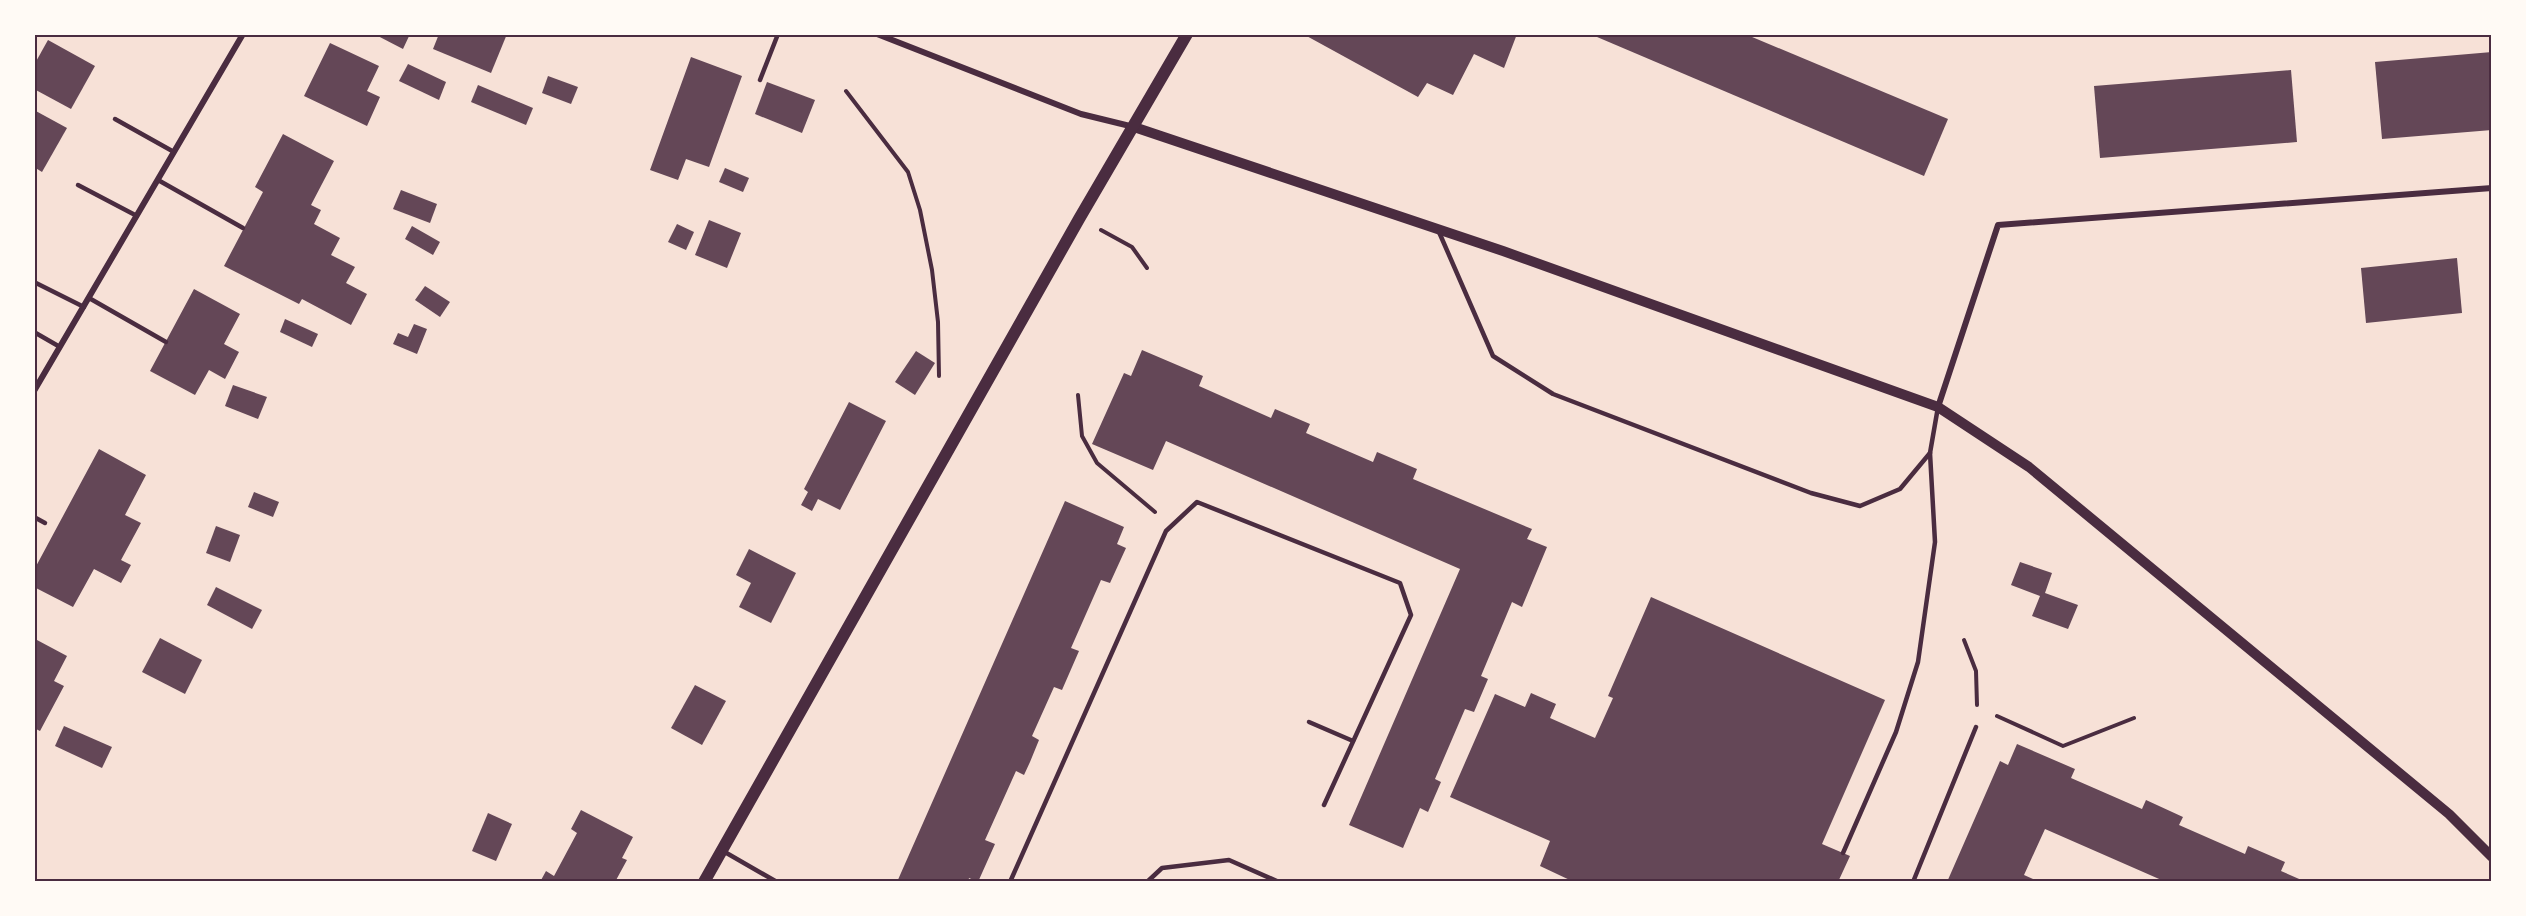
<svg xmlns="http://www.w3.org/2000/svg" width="2526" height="916" font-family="Helvetica,sans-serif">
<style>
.building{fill:#644757}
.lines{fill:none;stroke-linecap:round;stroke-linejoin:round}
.path{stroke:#4a2c40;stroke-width:4}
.service{stroke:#4a2c40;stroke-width:4.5}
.minor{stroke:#4a2c40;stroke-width:6}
.tertiary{stroke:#4a2c40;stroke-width:10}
.secondary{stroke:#4a2c40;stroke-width:12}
.neatline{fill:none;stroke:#4a2c40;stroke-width:2}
</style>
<rect width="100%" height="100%" fill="#f7e1d7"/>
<g class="building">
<path d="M 374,34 L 410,34 L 403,49 Z"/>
<path d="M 439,34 L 507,34 L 491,73 L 433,49 Z"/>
<path d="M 1303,34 L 1517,34 L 1504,68 L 1474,54 L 1453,95 L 1427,83 L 1418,97 Z"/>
<path d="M 1590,34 L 1745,34 L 1948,119 L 1924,176 Z"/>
<path d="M 48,40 L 95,66 L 71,109 L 34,89 L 34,65 Z"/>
<path d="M 330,43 L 379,66 L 367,91 L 380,97 L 367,126 L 304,96 Z"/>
<path d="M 2492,52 L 2492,130 L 2382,139 L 2375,62 Z"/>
<path d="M 691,57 L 742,76 L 709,167 L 686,159 L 678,180 L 650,170 Z"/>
<path d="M 408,64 L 446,82 L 439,100 L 399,81 Z"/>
<path d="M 2291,70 L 2297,142 L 2100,158 L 2094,86 Z"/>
<path d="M 548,76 L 578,87 L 571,104 L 542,93 Z"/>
<path d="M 767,82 L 815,100 L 802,133 L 755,114 Z"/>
<path d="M 478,85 L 533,108 L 526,125 L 471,102 Z"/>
<path d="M 34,110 L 67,128 L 42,172 L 34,167 Z"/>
<path d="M 283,134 L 334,161 L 311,205 L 321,210 L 314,224 L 340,238 L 331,255 L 355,267 L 346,283 L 367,294 L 351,325 L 302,299 L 299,304 L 224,266 L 263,192 L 255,187 Z"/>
<path d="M 725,168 L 749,178 L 743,192 L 719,182 Z"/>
<path d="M 401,190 L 437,204 L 430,223 L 393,209 Z"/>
<path d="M 709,220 L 741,233 L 727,268 L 695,255 Z"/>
<path d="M 677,224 L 694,232 L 686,250 L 668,242 Z"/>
<path d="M 412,226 L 440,242 L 433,255 L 405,239 Z"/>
<path d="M 2457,258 L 2462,313 L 2366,323 L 2361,268 Z"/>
<path d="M 425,286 L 450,302 L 440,317 L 415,300 Z"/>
<path d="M 194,289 L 240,314 L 224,344 L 239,352 L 225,379 L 209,370 L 195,395 L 150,371 Z"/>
<path d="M 285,319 L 318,334 L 312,347 L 280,332 Z"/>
<path d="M 414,324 L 427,329 L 417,354 L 393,344 L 398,333 L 408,337 Z"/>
<path d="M 1142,350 L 1203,376 L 1199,386 L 1271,418 L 1275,409 L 1310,424 L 1306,433 L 1373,462 L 1377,452 L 1417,469 L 1413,479 L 1532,529 L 1527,539 L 1547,547 L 1522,607 L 1512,602 L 1481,676 L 1488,679 L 1474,712 L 1465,709 L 1435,779 L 1441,782 L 1428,812 L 1420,808 L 1403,848 L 1349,825 L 1460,569 L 1166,441 L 1153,470 L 1092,444 L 1124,373 L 1131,376 Z"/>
<path d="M 916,351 L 935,363 L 915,395 L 895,382 Z"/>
<path d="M 233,385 L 267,397 L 258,419 L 225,406 Z"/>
<path d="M 849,402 L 886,421 L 840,510 L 818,499 L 812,511 L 801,505 L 808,492 L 804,489 Z"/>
<path d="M 99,449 L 146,475 L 125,515 L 141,523 L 121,560 L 131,565 L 121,583 L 94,569 L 73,607 L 34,587 L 34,570 Z"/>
<path d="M 254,492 L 279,502 L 273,517 L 248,507 Z"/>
<path d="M 1065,501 L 1124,527 L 1117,544 L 1126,548 L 1110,583 L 1101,580 L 1071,648 L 1079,651 L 1062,690 L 1054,687 L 1032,736 L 1039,740 L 1030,762 L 1024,775 L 1016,771 L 985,840 L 995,844 L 978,882 L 969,878 L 968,882 L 897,882 Z"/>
<path d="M 216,526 L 240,535 L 230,562 L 206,553 Z"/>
<path d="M 749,549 L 796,573 L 771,623 L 739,607 L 751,583 L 736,575 Z"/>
<path d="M 2020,562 L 2052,573 L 2045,593 L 2078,605 L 2068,629 L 2032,616 L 2040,596 L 2011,585 Z"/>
<path d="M 216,587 L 262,610 L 252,629 L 207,605 Z"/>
<path d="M 1651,597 L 1885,700 L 1822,844 L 1850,856 L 1838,882 L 1574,882 L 1540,866 L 1550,841 L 1450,797 L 1495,694 L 1525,707 L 1531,693 L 1556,704 L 1550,718 L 1595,738 L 1613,698 L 1608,696 Z"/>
<path d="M 160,638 L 202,660 L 185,694 L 142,672 Z"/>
<path d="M 37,640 L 67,656 L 54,681 L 64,686 L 40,731 L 34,728 L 34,644 Z"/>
<path d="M 695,685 L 726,701 L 702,745 L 671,728 Z"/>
<path d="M 64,726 L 112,747 L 102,768 L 55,746 Z"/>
<path d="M 2017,744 L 2075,769 L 2071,778 L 2142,809 L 2146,800 L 2183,817 L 2179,825 L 2245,854 L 2248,846 L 2285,862 L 2281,871 L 2306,882 L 2166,882 L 2045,829 L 2024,875 L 2033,879 L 2031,882 L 1947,882 L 2000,761 L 2008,765 Z"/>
<path d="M 581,810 L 633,837 L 622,858 L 627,860 L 615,882 L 540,882 L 546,871 L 554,876 L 577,833 L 571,829 Z"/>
<path d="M 488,813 L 512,824 L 496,861 L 472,851 Z"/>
</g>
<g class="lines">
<g class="path">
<path d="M 846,91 L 908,172 L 920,210 L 932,270 L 938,322 L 939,376"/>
<path d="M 1101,230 L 1132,247 L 1147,268"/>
<path d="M 1078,395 L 1082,436 L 1097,463 L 1155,512"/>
<path d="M 1964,640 L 1976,671 L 1977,705"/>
<path d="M 1997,716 L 2063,746 L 2134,718"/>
</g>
<g class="service">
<path d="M 760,80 L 778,34"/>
<path d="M 115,119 L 174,152"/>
<path d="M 158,180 L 243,228"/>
<path d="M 78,185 L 137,216"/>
<path d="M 1439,232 L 1493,356 L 1553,394 L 1811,493 L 1860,506 L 1900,489 L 1930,453"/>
<path d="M 34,282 L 84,307"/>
<path d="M 89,298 L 166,342"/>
<path d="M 34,332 L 60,347"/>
<path d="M 34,517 L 45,523"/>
<path d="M 1309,722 L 1353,741"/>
<path d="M 723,851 L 777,882"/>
<path d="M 1843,853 L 1896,732 L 1918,662 L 1935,542 L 1930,453 L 1938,407"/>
<path d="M 1010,882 L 1166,531 L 1197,502 L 1400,583 L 1411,615 L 1324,805"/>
<path d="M 1147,882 L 1162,868 L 1229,860 L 1279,882"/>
<path d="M 1913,882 L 1976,727"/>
</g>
<g class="minor">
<path d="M 877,34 L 1081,114 L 1134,127"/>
<path d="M 34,391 L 243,34"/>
<path d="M 1938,407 L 1998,225 L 2492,188"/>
</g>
<path class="tertiary" d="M 1134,127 L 1503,251 L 1938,407 L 2029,467 L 2449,814 L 2492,857"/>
<path class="secondary" d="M 704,882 L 1079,219 L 1187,34"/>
</g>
<rect width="2526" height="916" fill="none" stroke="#fffaf5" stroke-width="72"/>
<rect x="36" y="36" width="2454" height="844" class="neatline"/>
</svg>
